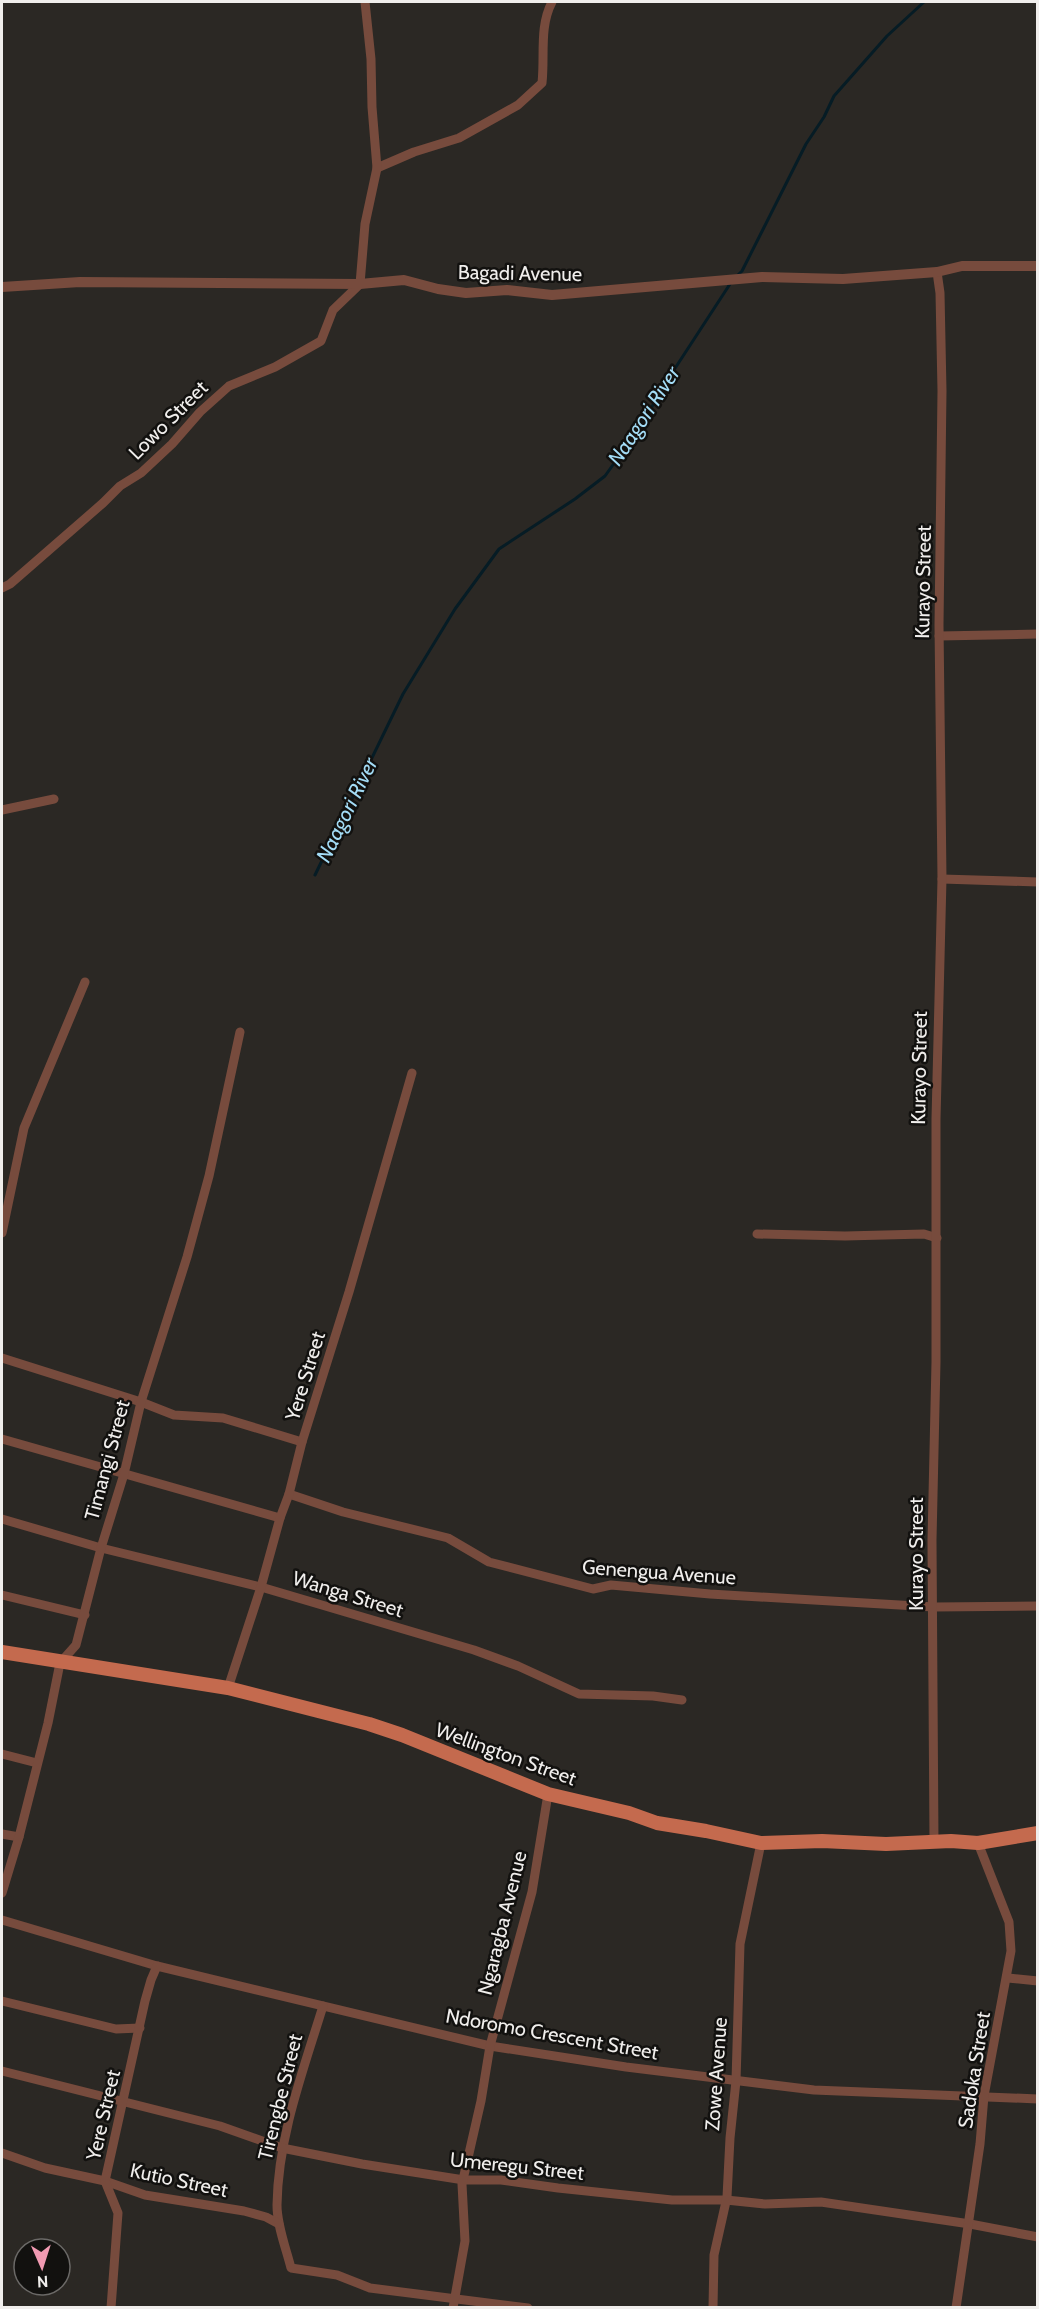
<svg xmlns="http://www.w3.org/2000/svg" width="1039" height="2309" font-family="Cabin,sans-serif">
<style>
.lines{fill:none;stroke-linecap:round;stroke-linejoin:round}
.stream{stroke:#061c25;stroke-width:3}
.minor{stroke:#774b3d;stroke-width:9}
.tertiary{stroke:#774b3d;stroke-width:10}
.primary{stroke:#c46a4e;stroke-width:14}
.labels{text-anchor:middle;stroke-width:5;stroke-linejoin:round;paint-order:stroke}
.street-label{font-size:20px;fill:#f0eeec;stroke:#12110f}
.water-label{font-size:21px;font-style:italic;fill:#a3dcf6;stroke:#12110f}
</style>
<rect width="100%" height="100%" fill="#2b2824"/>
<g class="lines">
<g class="stream">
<path d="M 738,275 L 742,271 L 806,144 L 824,117 L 834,96 L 887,36 L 924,2"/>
<path d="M 315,875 L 403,694 L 455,609 L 499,549 L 575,499 L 605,476 L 640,427 L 670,376 L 730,284"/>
</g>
<g class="minor">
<path d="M 377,168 L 414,152 L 459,138 L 518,105 L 542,83 C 545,55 539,27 552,2"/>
<path d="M 2,588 L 10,584 L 103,503 L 120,486 L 141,473 L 172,444 L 200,412 L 229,386 L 275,367 L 321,341 L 333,310 L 360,284 L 365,224 L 377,168 L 372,107 L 371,59 L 365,2"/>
<path d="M 939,636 L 1038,634"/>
<path d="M 2,810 L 54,799"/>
<path d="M 942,879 L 1038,882"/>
<path d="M 2,1233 L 24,1128 L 85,982"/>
<path d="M 757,1234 L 845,1236 L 924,1234 L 937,1238"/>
<path d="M 2,1358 L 141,1402 L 174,1415 L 223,1418 L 302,1442"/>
<path d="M 2,1439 L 280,1518"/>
<path d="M 289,1494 L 343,1512 L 448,1538 L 489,1562 L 593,1589 L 611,1585 L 710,1594 L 934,1607 L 1038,1606"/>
<path d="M 2,1519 L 101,1548 L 261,1587 L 474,1650 L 518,1666 L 579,1694 L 653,1696 L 682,1700"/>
<path d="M 2,1595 L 85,1615"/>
<path d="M 228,1688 L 261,1587 L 280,1518 L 289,1494 L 302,1442 L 349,1292 L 412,1073"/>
<path d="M 2,1754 L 37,1763"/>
<path d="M 2,1834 L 19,1837"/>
<path d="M 934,1843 L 932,1540 L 936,1362 L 936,1119 L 942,879 L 939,625 L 942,391 L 940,293 L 937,272"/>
<path d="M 2,1893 L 19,1837 L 48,1723 L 60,1663 L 76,1645 L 101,1548 L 124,1474 L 141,1402 L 187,1257 L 209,1176 L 240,1032"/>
<path d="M 2,1920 L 157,1966 L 490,2046 L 626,2067 L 814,2090 L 1038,2099"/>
<path d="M 1008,1978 L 1038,1981"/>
<path d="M 2,2001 L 116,2029 L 140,2028"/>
<path d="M 323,2006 C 303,2071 278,2137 277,2205 C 277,2226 286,2248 291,2268 L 337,2275 L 370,2288 L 528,2308"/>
<path d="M 2,2071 L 220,2126 L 282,2148 L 362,2164 L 464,2180 L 501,2180 L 558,2188 L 672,2200 L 726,2200 L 765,2204 L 821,2202 L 970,2224 L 1038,2237"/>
<path d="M 2,2153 L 45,2168 L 105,2181 L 145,2195 L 244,2211 L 266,2217 L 279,2224"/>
<path d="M 111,2308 L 118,2213 L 105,2181 L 145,2001 L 151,1980 L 157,1966"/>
<path d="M 453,2308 L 465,2241 L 462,2184 L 481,2101 L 490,2046 L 532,1892 L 548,1794"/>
<path d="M 713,2308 L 714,2255 L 727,2197 L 730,2138 L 736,2081 L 740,1944 L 761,1843"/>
<path d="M 956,2308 L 980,2144 L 984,2096 L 1011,1951 L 1009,1922 L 978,1843"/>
</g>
<path class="tertiary" d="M 2,287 L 80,282 L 360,284 L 404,280 L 438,289 L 466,293 L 507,290 L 552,295 L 762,277 L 843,279 L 937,272 L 962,266 L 1038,266"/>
<path class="primary" d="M 2,1652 L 228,1688 L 369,1724 L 402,1735 L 548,1794 L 629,1813 L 657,1823 L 706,1831 L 761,1843 L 822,1841 L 886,1844 L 951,1841 L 978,1843 L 1038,1833"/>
</g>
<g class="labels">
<g class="street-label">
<text transform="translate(520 273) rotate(1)" y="7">Bagadi Avenue</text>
<text transform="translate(168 420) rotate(-45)" y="7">Lowo Street</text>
<text transform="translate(923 582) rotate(-89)" y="7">Kurayo Street</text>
<text transform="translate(919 1068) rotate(-89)" y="7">Kurayo Street</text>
<text transform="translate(305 1376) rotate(-73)" y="7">Yere Street</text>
<text transform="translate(107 1460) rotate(-75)" y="7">Timangi Street</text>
<text transform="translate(916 1554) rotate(-90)" y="7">Kurayo Street</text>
<text transform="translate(659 1572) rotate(4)" y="7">Genengua Avenue</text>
<text transform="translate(348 1594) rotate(17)" y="7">Wanga Street</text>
<text transform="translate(506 1754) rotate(20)" y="7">Wellington Street</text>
<text transform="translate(502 1923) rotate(-76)" y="7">Ngaragba Avenue</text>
<text transform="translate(552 2034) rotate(10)" y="7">Ndoromo Crescent Street</text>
<text transform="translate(974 2070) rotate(-81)" y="7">Sadoka Street</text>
<text transform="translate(716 2074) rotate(-86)" y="7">Zowe Avenue</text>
<text transform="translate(280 2097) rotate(-76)" y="7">Tirengbe Street</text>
<text transform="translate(103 2115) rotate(-77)" y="7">Yere Street</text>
<text transform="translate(517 2166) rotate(6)" y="7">Umeregu Street</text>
<text transform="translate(179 2180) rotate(12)" y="7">Kutio Street</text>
</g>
<g class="water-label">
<text transform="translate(644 416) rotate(-57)" y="7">Naagori River</text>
<text transform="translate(347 810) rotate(-64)" y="7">Naagori River</text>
</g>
</g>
<rect width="1039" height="2309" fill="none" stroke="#f0eeec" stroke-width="6"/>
<g transform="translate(42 2267) rotate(177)"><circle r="28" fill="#12110f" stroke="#6b6967" stroke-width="1.5"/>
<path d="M0-4.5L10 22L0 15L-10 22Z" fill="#f19ab2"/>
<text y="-9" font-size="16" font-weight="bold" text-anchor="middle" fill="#f0eeec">N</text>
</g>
</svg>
